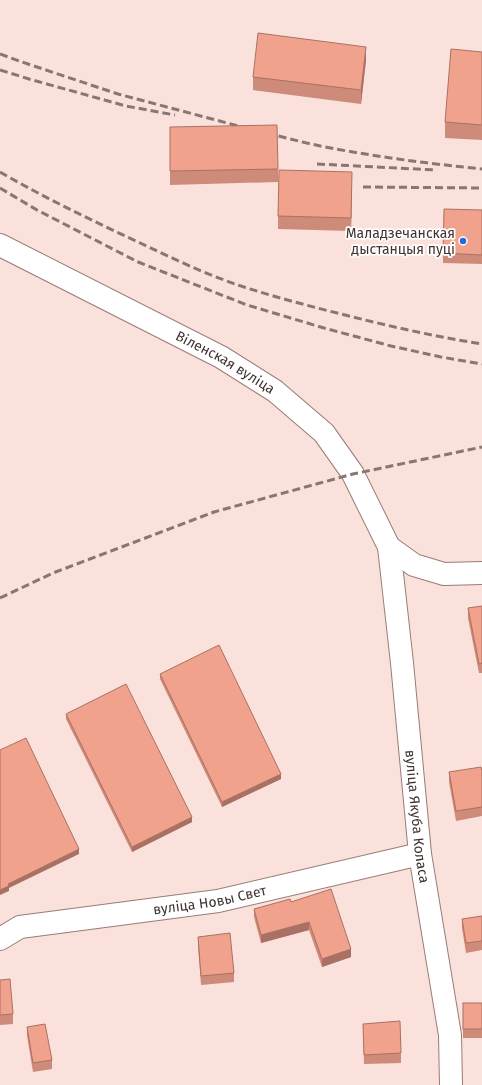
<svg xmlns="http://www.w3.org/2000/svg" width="482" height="1085" font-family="'Fira Sans',sans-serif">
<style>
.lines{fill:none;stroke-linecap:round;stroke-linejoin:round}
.minor-casing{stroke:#997c75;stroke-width:24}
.major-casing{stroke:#997c75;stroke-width:24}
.minor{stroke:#fff;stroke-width:22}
.major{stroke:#fff;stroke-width:22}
.rail{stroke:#887672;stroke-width:3;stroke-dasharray:8 4;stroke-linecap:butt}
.wall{fill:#cf8b79}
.shaded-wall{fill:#a97163}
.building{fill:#f1a28d;stroke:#a97163}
.poi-dot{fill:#246dd9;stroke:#fff;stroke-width:1.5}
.labels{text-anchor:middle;stroke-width:3.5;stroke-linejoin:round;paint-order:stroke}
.poi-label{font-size:14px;fill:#403330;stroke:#fff;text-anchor:end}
.street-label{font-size:14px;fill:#403330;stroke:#fff}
</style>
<rect width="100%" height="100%" fill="#fbe1db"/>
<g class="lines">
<g class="minor-casing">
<g id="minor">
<path id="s1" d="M 389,547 L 402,663 L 420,854 L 450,1035 L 451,1085"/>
<path id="s2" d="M 0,939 L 20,927 L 218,901 L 420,854"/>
</g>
</g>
<g class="major-casing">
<g id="major">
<path id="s3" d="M 0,245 L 221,357 L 275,391 L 324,433 L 353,474 L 389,547 L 414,565 L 444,574 L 482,573"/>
</g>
</g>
<use href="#minor" class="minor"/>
<use href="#major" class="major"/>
<g class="rail">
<path d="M 0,54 L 22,62 L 118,94 L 246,128"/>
<path d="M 0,70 L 29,79 L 126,106 L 175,115"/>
<path d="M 267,133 C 290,139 313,145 336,149 C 385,158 433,164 482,169"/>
<path d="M 317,164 L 436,170"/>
<path d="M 0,172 C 45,198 91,220 138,242 C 172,258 207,275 244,287 C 278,298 313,307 349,316 C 393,327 437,337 482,344"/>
<path d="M 363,187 L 482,188"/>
<path d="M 0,188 L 37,210 L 138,262 L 247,305 L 324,328 L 391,346 L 441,357 L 482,364"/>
<path d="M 0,598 L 53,573 L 214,512 L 353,474 L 482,447"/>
</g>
</g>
<g class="wall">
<path d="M 482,52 L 482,140 L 445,138 L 445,122 Z"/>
<path d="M 366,60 L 361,104 L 253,90 L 253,77 Z"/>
<path d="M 170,127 L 278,169 L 278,182 L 170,185 Z"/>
<path d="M 352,186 L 351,231 L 278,229 L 278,216 Z"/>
<path d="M 482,210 L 482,264 L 443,263 L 443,253 Z"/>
<path d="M 482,606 L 482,673 L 479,673 L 468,618 L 468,608 Z"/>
<path d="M 160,674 L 281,779 L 222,807 L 160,679 Z"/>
<path d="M 66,714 L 192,822 L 132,852 L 66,719 Z"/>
<path d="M 482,771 L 482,816 L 456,821 L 449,782 L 449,772 Z"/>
<path d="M 291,902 L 351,957 L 322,967 L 309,930 L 261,943 L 254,917 L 254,909 Z"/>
<path d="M 482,916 L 482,950 L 466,953 L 462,928 L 462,919 Z"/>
<path d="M 198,937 L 234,973 L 234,982 L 201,985 L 198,946 Z"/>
<path d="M 0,980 L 13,1014 L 13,1024 L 0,1025 Z"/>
<rect x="463" y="1003" width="19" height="35"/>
<path d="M 363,1024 L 401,1053 L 401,1063 L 364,1064 Z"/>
<path d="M 27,1027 L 52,1060 L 52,1069 L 33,1072 L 27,1036 Z"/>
</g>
<g class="shaded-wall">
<path d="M 366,47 L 366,60 L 361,104 L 361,90 Z"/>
<path d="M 352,172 L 352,186 L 351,231 L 351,218 Z"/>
<path d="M 281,774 L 281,779 L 222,807 L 222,802 Z"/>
<path d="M 192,817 L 192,822 L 132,852 L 132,847 Z"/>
<path d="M 79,849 L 79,854 L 9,888 L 9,891 L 0,895 L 0,890 L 8,884 Z"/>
<path d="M 309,922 L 309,930 L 261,943 L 261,935 Z"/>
<path d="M 351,949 L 351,957 L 322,967 L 322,959 Z"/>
</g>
<g class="building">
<path d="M 258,33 L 366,47 L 361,90 L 253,77 Z"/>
<path d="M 451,49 L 482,52 L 482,125 L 445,122 Z"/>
<path d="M 277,125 L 278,169 L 170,171 L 170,127 Z"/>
<path d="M 279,170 L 352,172 L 351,218 L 278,216 Z"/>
<path d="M 444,209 L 482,210 L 482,255 L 443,253 Z"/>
<path d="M 482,606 L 482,663 L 479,664 L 468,608 Z"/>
<path d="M 219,645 L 281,774 L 222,802 L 160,674 Z"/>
<path d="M 126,684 L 192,817 L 132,847 L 66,714 Z"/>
<path d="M 26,738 L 79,849 L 8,884 L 9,886 L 0,890 L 0,750 Z"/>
<path d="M 481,767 L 482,771 L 482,807 L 456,811 L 449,772 Z"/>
<path d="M 331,889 L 351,949 L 322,959 L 309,922 L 261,935 L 254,909 L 290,899 L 291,902 Z"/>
<path d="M 482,916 L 482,941 L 466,943 L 462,919 Z"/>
<path d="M 230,933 L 234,973 L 201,976 L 198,937 Z"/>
<path d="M 10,979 L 13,1014 L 0,1015 L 0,980 Z"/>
<rect x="463" y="1003" width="19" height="26"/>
<path d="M 400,1021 L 401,1053 L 364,1055 L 363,1024 Z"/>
<path d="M 45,1024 L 52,1060 L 33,1063 L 27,1027 Z"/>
</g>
<circle class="poi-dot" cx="463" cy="241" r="4"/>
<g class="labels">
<g class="poi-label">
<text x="455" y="238">Маладзечанская<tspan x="455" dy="16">дыстанцыя пуці</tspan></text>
</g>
<g class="street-label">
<text dy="5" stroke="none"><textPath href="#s3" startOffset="254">Віленская вуліца</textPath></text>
<text dy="5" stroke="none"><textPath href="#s1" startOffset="271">вуліца Якуба Коласа</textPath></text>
<text dy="5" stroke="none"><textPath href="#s2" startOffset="215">вуліца Новы Свет</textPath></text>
</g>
</g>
</svg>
